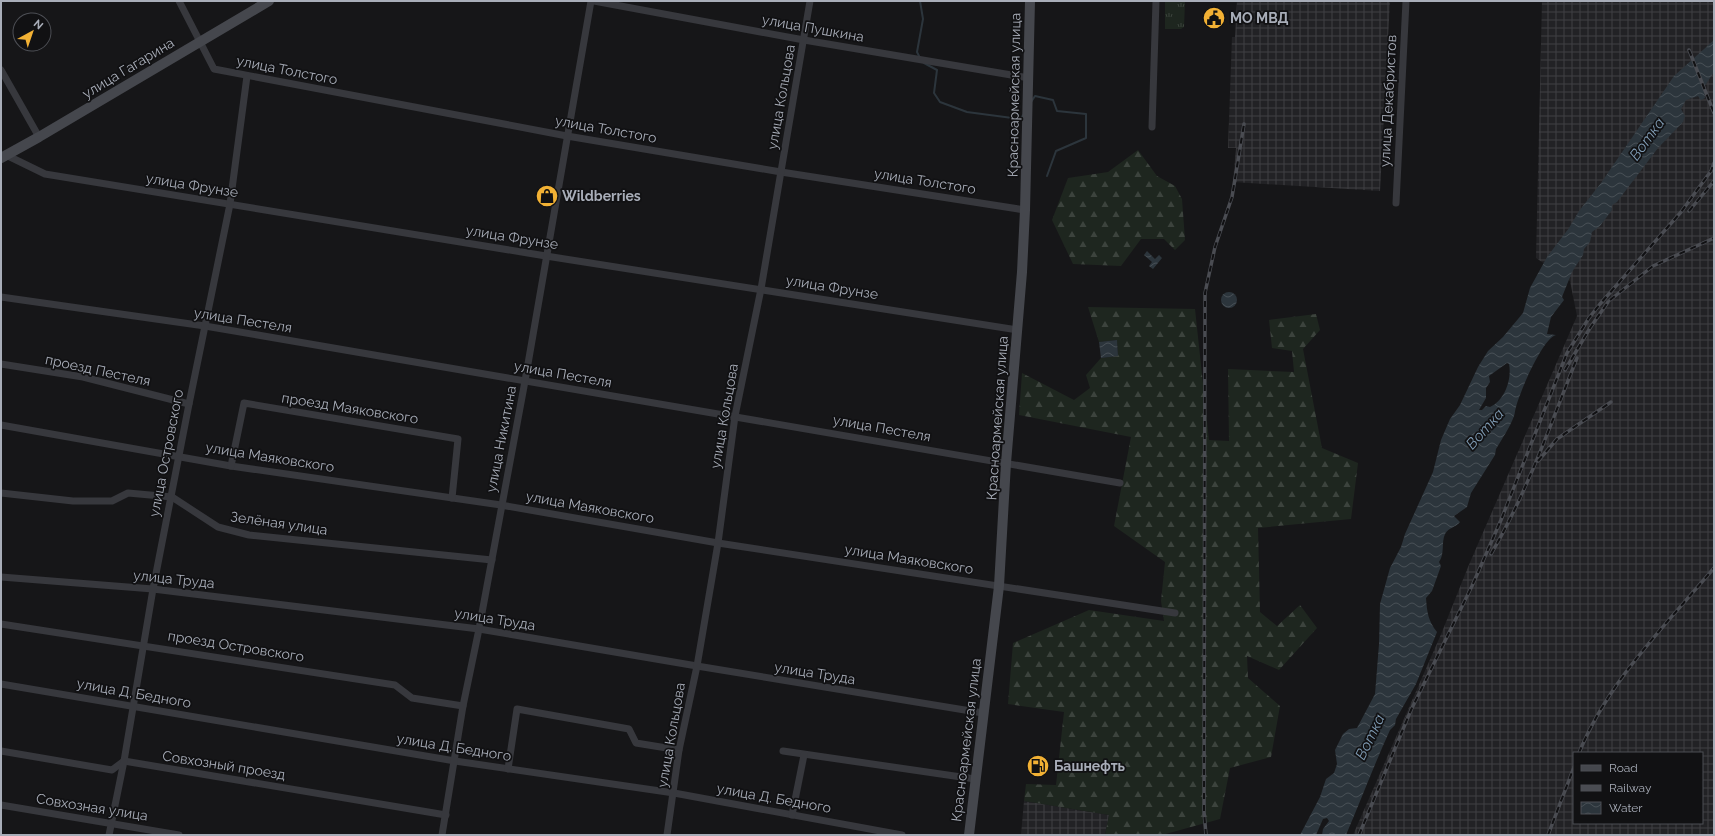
<svg xmlns="http://www.w3.org/2000/svg" width="1715" height="836" font-family="Raleway,sans-serif">
<style>
.industrial{fill:url(#industrial-grid);fill-rule:evenodd}
.forest{fill:url(#forest-firs)}
.park{fill:url(#park-tufts)}
.water{fill:url(#water-waves);fill-rule:evenodd}
.lines{fill:none;stroke-linecap:round;stroke-linejoin:round}
.stream{stroke:#2c353c;stroke-width:2}
.minor{stroke:#37383d;stroke-width:7}
.secondary{stroke:#45474d;stroke-width:10}
.rail-casing{stroke:#4a4c52;stroke-width:3.5}
.rail{stroke:#111113;stroke-width:2;stroke-dasharray:6;stroke-linecap:butt}
.labels{text-anchor:middle;stroke-width:3.5;stroke-linejoin:round;paint-order:stroke}
.poi-label{font-size:14px;font-weight:bold;fill:#a8adb8;stroke:#111113;text-anchor:start}
.street-label{font-size:14px;fill:#a8adb8;stroke:#111113}
.water-label{font-size:15px;font-style:italic;fill:#7f9bb3;stroke:#111113}
</style>
<defs>
<pattern id="industrial-grid" width="8" height="8" patternUnits="userSpaceOnUse"><rect width="8" height="8" fill="#222225"/><path d="M0 4h8M4 0v8" fill="none" stroke="#3f3f43"/></pattern>
<pattern id="forest-firs" width="22" height="20" patternUnits="userSpaceOnUse"><rect width="22" height="20" fill="#1e261f"/><path d="M5 1l3.5 6h-7zM16 11l3.5 6h-7z" fill="#3c433d"/></pattern>
<pattern id="park-tufts" width="24" height="20" patternUnits="userSpaceOnUse"><rect width="24" height="20" fill="#1e261f"/><path d="M3 7l-1-3M5 7V3M7 7l1-3M15 17l-1-3M17 17v-4M19 17l1-3" fill="none" stroke="#3c433d"/></pattern>
<pattern id="water-waves" width="16" height="10" patternUnits="userSpaceOnUse"><rect width="16" height="10" fill="#2c353c"/><path d="M0 5q4-4 8 0t8 0" fill="none" stroke="#485056"/></pattern>
</defs>
<rect width="100%" height="100%" fill="#161618"/>
<g class="industrial">
<path d="M 1237,1 L 1390,1 L 1380,191 L 1233,182 L 1236,148 L 1228,148 L 1232,37 L 1235,37 Z"/>
<path d="M 1542,1 L 1714,1 L 1714,835 L 1353,835 L 1442,632 L 1468,567 L 1577,316 L 1570,281 L 1536,258 ZM 1574,753 L 1702,753 L 1702,823 L 1574,823 Z"/>
<path d="M 1024,801 L 1109,815 L 1105,835 L 1021,835 Z"/>
</g>
<g class="forest">
<path d="M 1138,150 L 1157,176 L 1175,186 L 1182,199 L 1185,240 L 1175,250 L 1164,239 L 1141,239 L 1121,266 L 1073,264 L 1052,220 L 1068,178 L 1108,172 Z"/>
<path d="M 1088,307 L 1195,309 L 1209,440 L 1229,441 L 1228,369 L 1294,372 L 1292,351 L 1272,348 L 1269,320 L 1316,314 L 1320,330 L 1303,349 L 1322,448 L 1358,463 L 1351,519 L 1258,528 L 1260,612 L 1277,626 L 1300,605 L 1317,628 L 1279,670 L 1247,656 L 1248,678 L 1280,706 L 1271,757 L 1230,768 L 1220,819 L 1162,835 L 1105,835 L 1109,815 L 1024,801 L 1026,784 L 1056,785 L 1064,712 L 1008,704 L 1013,643 L 1089,610 L 1164,621 L 1161,601 L 1165,562 L 1114,526 L 1131,437 L 1019,415 L 1022,373 L 1074,400 L 1090,388 L 1086,375 L 1101,358 L 1118,356 L 1117,340 L 1099,342 Z"/>
</g>
<path class="park" d="M 1165,1 L 1185,1 L 1184,27 L 1181,29 L 1165,29 Z"/>
<g class="water">
<path d="M 1714,40 L 1714,72 L 1704,87 L 1705,98 L 1701,100 L 1698,96 L 1686,100 L 1681,109 L 1685,116 L 1683,122 L 1658,148 L 1617,202 L 1612,205 L 1612,210 L 1600,226 L 1592,232 L 1590,242 L 1584,249 L 1583,255 L 1572,272 L 1562,297 L 1564,300 L 1551,317 L 1547,334 L 1556,335 C 1542,339 1520,392 1516,407 C 1515,410 1515,413 1514,416 C 1510,427 1502,439 1496,449 L 1495,455 L 1471,493 L 1467,507 L 1454,516 L 1460,522 C 1455,528 1449,527 1445,534 C 1441,543 1445,554 1439,562 L 1441,566 L 1432,591 L 1426,598 C 1427,612 1428,621 1437,632 L 1416,684 L 1396,719 L 1395,725 L 1390,730 C 1374,765 1361,800 1346,835 L 1322,835 L 1323,829 L 1329,821 L 1327,818 L 1323,819 L 1316,835 L 1300,835 L 1320,797 L 1326,779 L 1334,773 L 1337,764 L 1335,750 L 1343,734 L 1349,729 L 1357,728 L 1375,694 L 1379,644 L 1380,604 L 1390,568 L 1401,547 L 1405,534 L 1433,472 L 1441,440 L 1450,419 L 1460,405 L 1478,367 L 1488,351 L 1503,337 L 1523,313 L 1530,288 L 1547,257 L 1569,228 L 1579,211 L 1601,183 L 1674,76 ZM 1507,363 L 1509,364 C 1512,379 1505,400 1490,407 L 1486,406 L 1482,410 L 1479,410 L 1486,398 L 1486,388 L 1490,382 L 1489,376 Z"/>
<path d="M 1147,251 L 1155,259 L 1159,255 L 1162,258 L 1153,269 L 1149,266 L 1152,262 L 1144,255 Z"/>
<circle cx="1229" cy="300" r="8"/>
<path d="M 1117,340 L 1118,356 L 1101,358 L 1099,342 Z"/>
</g>
<g class="lines">
<g class="stream">
<path d="M 920,1 L 923,19 L 917,52 L 920,58"/>
<path d="M 924,63 L 937,70 L 934,93 L 940,102 L 967,112 L 1020,119 L 1024,114"/>
<path d="M 1031,102 L 1035,96 L 1053,100 L 1057,111 L 1086,114 L 1086,138 L 1056,151 L 1047,176"/>
</g>
<g class="minor">
<path d="M 179,1 L 214,69 L 567,136 L 781,172 L 1025,210"/>
<path d="M 594,1 L 804,40 L 1029,78"/>
<path d="M 1,70 L 39,137"/>
<path d="M 1152,127 L 1156,1"/>
<path d="M 6,155 L 45,174 L 546,256 L 1018,330"/>
<path d="M 1396,203 L 1406,1"/>
<path d="M 1,297 L 205,326 L 1120,483"/>
<path d="M 1,364 L 83,377 L 189,404"/>
<path d="M 1,425 L 231,466 L 501,505 L 718,543 L 1175,613"/>
<path d="M 231,466 L 244,403 L 458,439 L 452,498"/>
<path d="M 1,493 L 73,501 L 112,501 L 128,493 L 172,497 L 218,527 L 249,535 L 492,560"/>
<path d="M 1,577 L 153,589 L 479,629 L 697,666 L 983,713"/>
<path d="M 1,624 L 395,685 L 412,698 L 463,706"/>
<path d="M 1,684 L 455,761 L 674,793 L 902,835"/>
<path d="M 1,751 L 112,770 L 124,761 L 446,815"/>
<path d="M 783,751 L 975,779"/>
<path d="M 508,769 L 517,709 L 629,729 L 636,743 L 679,750"/>
<path d="M 1,805 L 179,835"/>
<path d="M 792,815 L 804,755"/>
<path d="M 109,835 L 124,761 L 153,589 L 189,404 L 230,204 L 247,76"/>
<path d="M 442,835 L 463,706 L 479,629 L 525,381 L 591,1"/>
<path d="M 667,835 L 679,750 L 697,666 L 718,543 L 735,416 L 761,289 L 810,1"/>
</g>
<g class="secondary">
<path d="M 1,158 L 39,137 L 269,1"/>
<path d="M 969,835 L 999,586 L 1006,463 L 1022,272 L 1025,210 L 1030,1"/>
</g>
<g class="rail-casing">
<g id="rail">
<path d="M 1689,50 L 1714,113"/>
<path d="M 1689,211 L 1714,181"/>
<path d="M 1610,300 L 1653,266 L 1714,238"/>
<path d="M 1565,370 L 1590,328 L 1608,302"/>
<path d="M 1538,461 L 1557,439 L 1611,402"/>
<path d="M 1491,554 C 1527,493 1551,423 1577,358"/>
<path d="M 1579,753 C 1608,681 1665,626 1714,568"/>
<path d="M 1206,835 L 1204,812 L 1205,293 L 1215,247 L 1232,197 L 1244,124"/>
<path d="M 1359,835 L 1411,710 L 1472,586 L 1501,520 L 1567,353 L 1589,318 L 1600,304 L 1681,212 L 1711,171 L 1714,163"/>
<path d="M 1548,835 L 1574,767"/>
</g>
</g>
<use href="#rail" class="rail"/>
</g>
<defs>
<g id="civic-disc" transform="scale(1.15)"><circle r="9.5" fill="#f2b134" stroke="#111113"/><path d="M-.6-6.5H3V-4.5H.6V-3L4-1V1h2V6H-6V1h2V-1L-.6-3ZM-1.2 2.5V6h2.4V2.5Z" fill="#111"/></g>
<g id="shop-disc" transform="scale(1.15)"><circle r="9.5" fill="#f2b134" stroke="#111113"/><path d="M-5-2.5h2.3a2.7 3.5 0 0 1 5.4 0H5L5.5 6h-11ZM-1.5-2.5h3a1.5 2.3 0 0 0-3 0Z" fill="#111"/></g>
<g id="fuel-disc" transform="scale(1.15)"><circle r="9.5" fill="#f2b134" stroke="#111113"/><path d="M-5.5-6h7V0h2V4h1.3V-2.5L3-4.5l.8-.8L6-3V5H2.5V1h-1V6h-7ZM-4.2-4.7v3.2H.2V-4.7Z" fill="#111"/></g>
</defs>
<g fill-rule="evenodd">
<use href="#civic-disc" x="1214" y="18"/>
<use href="#shop-disc" x="547" y="196"/>
<use href="#fuel-disc" x="1038" y="766"/>
</g>
<g class="labels">
<g class="poi-label">
<text x="1230" y="23">МО МВД</text>
<text x="562" y="201">Wildberries</text>
<text x="1054" y="771">Башнефть</text>
</g>
<g class="street-label">
<text transform="translate(813 28) rotate(10)" y="5">улица Пушкина</text>
<text transform="translate(128 68) rotate(-31)" y="5">улица Гагарина</text>
<text transform="translate(287 70) rotate(11)" y="5">улица Толстого</text>
<text transform="translate(1014 95) rotate(-89)" y="5">Красноармейская улица</text>
<text transform="translate(781 97) rotate(-80)" y="5">улица Кольцова</text>
<text transform="translate(1388 101) rotate(-87)" y="5">улица Декабристов</text>
<text transform="translate(606 129) rotate(10)" y="5">улица Толстого</text>
<text transform="translate(925 181) rotate(9)" y="5">улица Толстого</text>
<text transform="translate(192 185) rotate(9)" y="5">улица Фрунзе</text>
<text transform="translate(512 237) rotate(9)" y="5">улица Фрунзе</text>
<text transform="translate(832 287) rotate(9)" y="5">улица Фрунзе</text>
<text transform="translate(243 320) rotate(9)" y="5">улица Пестеля</text>
<text transform="translate(98 370) rotate(12)" y="5">проезд Пестеля</text>
<text transform="translate(563 374) rotate(10)" y="5">улица Пестеля</text>
<text transform="translate(350 408) rotate(9)" y="5">проезд Маяковского</text>
<text transform="translate(724 416) rotate(-80)" y="5">улица Кольцова</text>
<text transform="translate(997 418) rotate(-86)" y="5">Красноармейская улица</text>
<text transform="translate(882 428) rotate(10)" y="5">улица Пестеля</text>
<text transform="translate(501 439) rotate(-79)" y="5">улица Никитина</text>
<text transform="translate(166 453) rotate(-79)" y="5">улица Островского</text>
<text transform="translate(270 457) rotate(9)" y="5">улица Маяковского</text>
<text transform="translate(590 507) rotate(10)" y="5">улица Маяковского</text>
<text transform="translate(279 523) rotate(8)" y="5">Зелёная улица</text>
<text transform="translate(909 559) rotate(9)" y="5">улица Маяковского</text>
<text transform="translate(174 579) rotate(6)" y="5">улица Труда</text>
<text transform="translate(495 619) rotate(9)" y="5">улица Труда</text>
<text transform="translate(236 646) rotate(9)" y="5">проезд Островского</text>
<text transform="translate(815 673) rotate(9)" y="5">улица Труда</text>
<text transform="translate(134 693) rotate(10)" y="5">улица Д. Бедного</text>
<text transform="translate(671 735) rotate(-80)" y="5">улица Кольцова</text>
<text transform="translate(966 740) rotate(-83)" y="5">Красноармейская улица</text>
<text transform="translate(454 747) rotate(9)" y="5">улица Д. Бедного</text>
<text transform="translate(224 765) rotate(9)" y="5">Совхозный проезд</text>
<text transform="translate(774 798) rotate(10)" y="5">улица Д. Бедного</text>
<text transform="translate(92 807) rotate(9)" y="5">Совхозная улица</text>
</g>
<g class="water-label">
<text transform="translate(1647 139) rotate(-54)" y="5">Вотка</text>
<text transform="translate(1485 429) rotate(-48)" y="5">Вотка</text>
<text transform="translate(1370 737) rotate(-64)" y="5">Вотка</text>
</g>
</g>
<rect width="1715" height="836" fill="none" stroke="#a8adb8" stroke-width="4"/>
<rect x="1573" y="752" width="130" height="72" fill="#111113" stroke="#4d4f55"/>
<rect x="1581" y="765" width="20" height="6" fill="#45474d" stroke="#4d4f55"/>
<text x="1609" y="772" font-size="12" fill="#a8adb8">Road</text>
<rect x="1581" y="785" width="20" height="6" fill="#4a4c52" stroke="#4d4f55"/>
<text x="1609" y="792" font-size="12" fill="#a8adb8">Railway</text>
<rect x="1581" y="802" width="20" height="12" fill="url(#water-waves)" stroke="#4d4f55"/>
<text x="1609" y="812" font-size="12" fill="#a8adb8">Water</text>
<g transform="translate(32 32) rotate(40)"><circle r="19" fill="#111113" stroke="#4d4f55"/>
<path d="M0-3L7 15L0 10L-7 15Z" fill="#f2b134"/>
<text y="-6" font-size="11" font-weight="bold" text-anchor="middle" fill="#a8adb8">N</text>
</g>
</svg>
